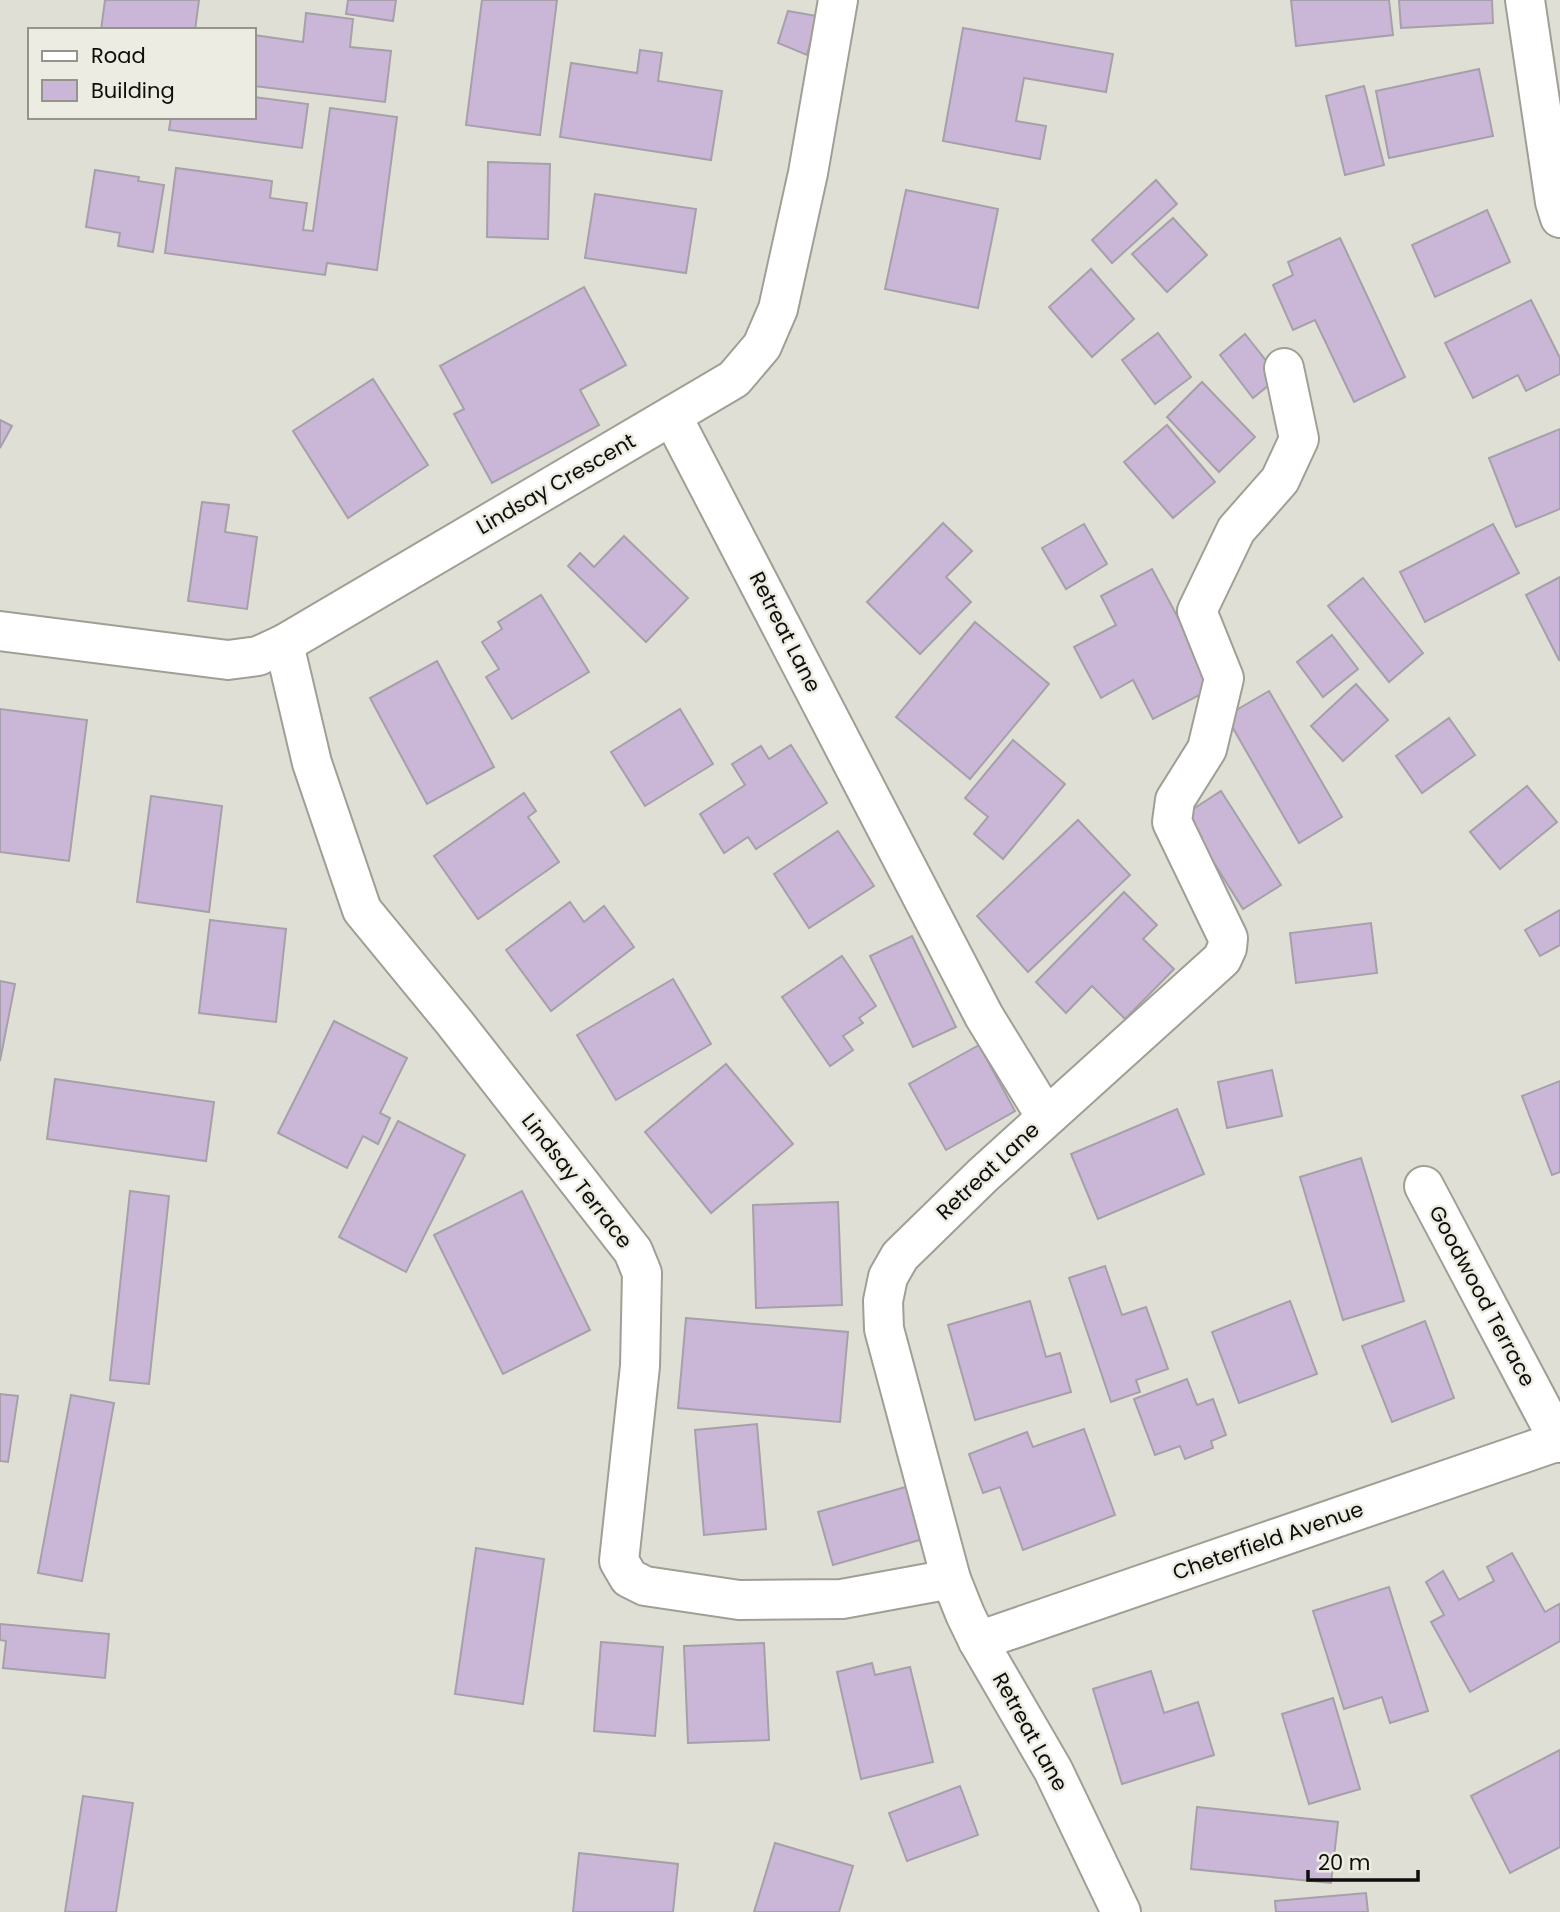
<svg xmlns="http://www.w3.org/2000/svg" width="1560" height="1912" font-family="Poppins,sans-serif">
<style>
.building{fill:#cab7d8;stroke:#a5a0a9;stroke-width:2}
.lines{fill:none;stroke-linecap:round;stroke-linejoin:round}
.minor-casing{stroke:#a09f95;stroke-width:42}
.minor{stroke:#fff;stroke-width:38}
.labels{text-anchor:middle;stroke-width:5;stroke-linejoin:round;paint-order:stroke}
.street-label{font-size:21px;fill:#0f0e0b;stroke:#edece2}
</style>
<rect width="100%" height="100%" fill="#e0dfd5"/>
<g class="building">
<path d="M 105,0 L 199,0 L 195,30 L 101,30 Z"/>
<path d="M 348,0 L 396,0 L 393,21 L 346,14 Z"/>
<path d="M 482,0 L 557,0 L 540,135 L 466,125 Z"/>
<path d="M 1291,0 L 1389,0 L 1393,35 L 1296,46 Z"/>
<path d="M 1399,0 L 1492,0 L 1493,23 L 1401,28 Z"/>
<path d="M 788,11 L 817,16 L 807,55 L 778,43 Z"/>
<path d="M 306,13 L 353,19 L 350,47 L 391,51 L 385,102 L 254,86 L 254,35 L 303,42 Z"/>
<path d="M 963,28 L 1113,54 L 1106,92 L 1024,78 L 1016,121 L 1046,126 L 1040,159 L 943,141 Z"/>
<path d="M 640,50 L 662,53 L 658,81 L 722,91 L 711,160 L 560,137 L 571,63 L 637,73 Z"/>
<path d="M 1479,69 L 1493,136 L 1389,158 L 1376,91 Z"/>
<path d="M 1364,86 L 1384,165 L 1345,175 L 1326,96 Z"/>
<path d="M 254,97 L 308,104 L 302,148 L 169,130 L 171,117 L 254,117 Z"/>
<path d="M 330,108 L 397,117 L 377,270 L 327,263 L 325,275 L 165,253 L 176,168 L 272,181 L 270,198 L 307,203 L 303,230 L 313,231 Z"/>
<path d="M 488,162 L 550,164 L 548,239 L 487,237 Z"/>
<path d="M 95,170 L 139,177 L 138,181 L 164,185 L 153,252 L 118,246 L 120,233 L 86,227 Z"/>
<path d="M 1156,180 L 1177,204 L 1112,263 L 1092,240 Z"/>
<path d="M 906,190 L 998,209 L 978,308 L 885,289 Z"/>
<path d="M 595,194 L 696,209 L 686,273 L 585,258 Z"/>
<path d="M 1487,210 L 1510,262 L 1435,297 L 1412,245 Z"/>
<path d="M 1173,218 L 1207,255 L 1167,292 L 1132,254 Z"/>
<path d="M 1340,238 L 1405,377 L 1354,402 L 1315,320 L 1293,330 L 1273,285 L 1293,275 L 1288,262 Z"/>
<path d="M 1091,269 L 1134,319 L 1092,357 L 1049,307 Z"/>
<path d="M 584,287 L 626,365 L 580,390 L 599,425 L 492,483 L 454,414 L 464,409 L 440,366 Z"/>
<path d="M 1531,300 L 1560,358 L 1560,374 L 1526,391 L 1518,375 L 1473,398 L 1445,343 Z"/>
<path d="M 1158,333 L 1191,377 L 1155,404 L 1122,360 Z"/>
<path d="M 1245,334 L 1279,377 L 1253,398 L 1220,355 Z"/>
<path d="M 373,379 L 428,465 L 348,518 L 293,431 Z"/>
<path d="M 1202,382 L 1255,437 L 1219,472 L 1167,417 Z"/>
<path d="M 0,420 L 12,426 L 0,448 Z"/>
<path d="M 1167,425 L 1215,482 L 1173,518 L 1124,462 Z"/>
<path d="M 1560,429 L 1560,509 L 1516,527 L 1489,458 Z"/>
<path d="M 202,502 L 229,505 L 225,532 L 257,537 L 247,609 L 188,601 Z"/>
<path d="M 943,523 L 972,551 L 946,577 L 971,602 L 920,654 L 867,602 Z"/>
<path d="M 1084,524 L 1107,564 L 1066,589 L 1042,548 Z"/>
<path d="M 1493,524 L 1519,573 L 1425,622 L 1400,572 Z"/>
<path d="M 624,536 L 688,598 L 646,642 L 568,566 L 580,553 L 594,567 Z"/>
<path d="M 1152,569 L 1215,687 L 1153,719 L 1133,680 L 1101,698 L 1074,647 L 1116,625 L 1101,596 Z"/>
<path d="M 1560,577 L 1560,659 L 1559,660 L 1526,595 Z"/>
<path d="M 1363,578 L 1423,653 L 1389,682 L 1328,606 Z"/>
<path d="M 541,595 L 589,672 L 512,719 L 486,677 L 499,669 L 482,642 L 502,629 L 498,622 Z"/>
<path d="M 975,622 L 1049,684 L 970,779 L 896,717 Z"/>
<path d="M 1332,635 L 1358,669 L 1323,697 L 1297,662 Z"/>
<path d="M 437,661 L 494,767 L 427,804 L 370,698 Z"/>
<path d="M 1356,684 L 1388,720 L 1343,761 L 1311,726 Z"/>
<path d="M 1269,691 L 1342,817 L 1299,843 L 1226,716 Z"/>
<path d="M 0,709 L 87,720 L 69,861 L 0,852 Z"/>
<path d="M 680,709 L 713,764 L 645,806 L 611,752 Z"/>
<path d="M 1449,718 L 1475,755 L 1422,793 L 1396,756 Z"/>
<path d="M 1013,740 L 1065,784 L 1003,859 L 974,834 L 988,817 L 965,798 Z"/>
<path d="M 791,745 L 827,803 L 756,849 L 748,837 L 724,853 L 700,814 L 745,785 L 732,764 L 761,746 L 769,759 Z"/>
<path d="M 1527,786 L 1557,822 L 1500,869 L 1470,832 Z"/>
<path d="M 1221,791 L 1281,885 L 1243,909 L 1184,815 Z"/>
<path d="M 524,793 L 536,811 L 528,817 L 559,862 L 478,919 L 434,856 Z"/>
<path d="M 151,796 L 222,806 L 209,912 L 137,902 Z"/>
<path d="M 1078,820 L 1130,875 L 1028,972 L 977,916 Z"/>
<path d="M 838,831 L 874,886 L 809,928 L 774,874 Z"/>
<path d="M 1124,892 L 1157,925 L 1143,939 L 1174,969 L 1125,1019 L 1092,986 L 1066,1013 L 1036,982 Z"/>
<path d="M 570,902 L 584,922 L 604,906 L 634,947 L 551,1011 L 506,950 Z"/>
<path d="M 1560,910 L 1560,945 L 1540,956 L 1525,930 Z"/>
<path d="M 210,920 L 286,929 L 276,1022 L 199,1013 Z"/>
<path d="M 1371,923 L 1377,973 L 1296,983 L 1290,933 Z"/>
<path d="M 912,936 L 956,1027 L 913,1047 L 870,956 Z"/>
<path d="M 842,956 L 876,1006 L 859,1018 L 863,1023 L 843,1036 L 853,1050 L 830,1066 L 782,997 Z"/>
<path d="M 673,979 L 711,1044 L 616,1100 L 577,1035 Z"/>
<path d="M 0,981 L 15,984 L 0,1061 Z"/>
<path d="M 334,1021 L 407,1058 L 380,1113 L 390,1118 L 378,1144 L 363,1136 L 347,1168 L 278,1133 Z"/>
<path d="M 979,1045 L 1015,1111 L 946,1150 L 909,1084 Z"/>
<path d="M 726,1064 L 793,1144 L 711,1213 L 645,1132 Z"/>
<path d="M 1272,1070 L 1282,1116 L 1227,1128 L 1218,1082 Z"/>
<path d="M 55,1079 L 214,1102 L 206,1161 L 47,1139 Z"/>
<path d="M 1560,1081 L 1560,1172 L 1552,1175 L 1522,1096 Z"/>
<path d="M 1177,1109 L 1204,1174 L 1098,1219 L 1071,1154 Z"/>
<path d="M 398,1121 L 465,1155 L 406,1272 L 339,1237 Z"/>
<path d="M 1361,1158 L 1404,1301 L 1343,1320 L 1300,1177 Z"/>
<path d="M 130,1191 L 169,1196 L 149,1384 L 110,1380 Z"/>
<path d="M 522,1191 L 590,1330 L 503,1374 L 434,1235 Z"/>
<path d="M 838,1202 L 842,1305 L 756,1308 L 753,1205 Z"/>
<path d="M 1105,1266 L 1122,1315 L 1146,1307 L 1168,1369 L 1136,1380 L 1140,1392 L 1111,1402 L 1069,1278 Z"/>
<path d="M 1030,1301 L 1046,1357 L 1060,1353 L 1071,1392 L 975,1420 L 948,1325 Z"/>
<path d="M 1290,1301 L 1317,1374 L 1239,1403 L 1212,1332 Z"/>
<path d="M 686,1318 L 848,1332 L 840,1422 L 678,1408 Z"/>
<path d="M 1425,1321 L 1454,1398 L 1392,1422 L 1362,1346 Z"/>
<path d="M 1187,1379 L 1197,1405 L 1213,1399 L 1226,1435 L 1211,1441 L 1213,1448 L 1185,1459 L 1180,1446 L 1155,1455 L 1134,1399 Z"/>
<path d="M 0,1394 L 18,1396 L 8,1462 L 0,1461 Z"/>
<path d="M 71,1395 L 114,1403 L 82,1581 L 38,1573 Z"/>
<path d="M 757,1424 L 766,1529 L 704,1535 L 695,1430 Z"/>
<path d="M 1084,1429 L 1115,1515 L 1023,1550 L 1000,1487 L 983,1493 L 969,1454 L 1027,1432 L 1033,1447 Z"/>
<path d="M 909,1486 L 923,1539 L 833,1565 L 818,1512 Z"/>
<path d="M 476,1548 L 544,1559 L 523,1704 L 455,1694 Z"/>
<path d="M 1512,1553 L 1545,1612 L 1559,1604 L 1560,1607 L 1560,1641 L 1470,1692 L 1431,1622 L 1444,1615 L 1426,1582 L 1443,1571 L 1459,1600 L 1494,1581 L 1487,1567 Z"/>
<path d="M 1389,1587 L 1428,1711 L 1390,1723 L 1382,1697 L 1344,1709 L 1313,1611 Z"/>
<path d="M 0,1624 L 109,1634 L 105,1678 L 3,1668 L 6,1641 L 0,1640 Z"/>
<path d="M 601,1642 L 663,1647 L 655,1736 L 594,1731 Z"/>
<path d="M 764,1643 L 769,1740 L 688,1743 L 684,1646 Z"/>
<path d="M 872,1663 L 875,1675 L 910,1667 L 933,1762 L 861,1779 L 837,1672 Z"/>
<path d="M 1151,1671 L 1164,1713 L 1198,1702 L 1214,1755 L 1122,1784 L 1093,1689 Z"/>
<path d="M 1333,1698 L 1360,1789 L 1309,1804 L 1282,1714 Z"/>
<path d="M 1560,1750 L 1560,1847 L 1510,1873 L 1471,1796 Z"/>
<path d="M 960,1786 L 978,1835 L 907,1861 L 889,1813 Z"/>
<path d="M 83,1796 L 133,1803 L 116,1912 L 65,1912 Z"/>
<path d="M 1197,1807 L 1338,1822 L 1331,1883 L 1191,1869 Z"/>
<path d="M 775,1843 L 853,1866 L 839,1912 L 754,1912 Z"/>
<path d="M 579,1853 L 678,1864 L 673,1912 L 573,1912 Z"/>
<path d="M 1366,1893 L 1368,1912 L 1276,1912 L 1275,1901 Z"/>
</g>
<g class="lines">
<g class="minor-casing">
<g id="minor">
<path d="M 1525,0 L 1555,202 L 1560,218"/>
<path d="M 672,416 L 984,1016 L 1046,1117"/>
<path d="M 0,631 L 228,660 L 258,656 L 284,644 L 734,379 L 762,346 L 778,309 L 808,173 L 838,0"/>
<path d="M 284,644 L 312,763 L 362,910 L 454,1022 L 633,1251 L 642,1273 L 640,1366 L 619,1561 L 629,1578 L 645,1586 L 739,1600 L 842,1599 L 951,1579"/>
<path d="M 1424,1186 L 1560,1443"/>
<path d="M 978,1641 L 1559,1441"/>
<path d="M 1121,1912 L 1053,1770 L 978,1641 L 965,1614 L 951,1579 L 884,1329 L 883,1301 L 888,1277 L 900,1256 L 983,1175 L 1222,959 L 1227,948 L 1228,938 L 1172,822 L 1175,800 L 1207,749 L 1224,678 L 1197,611 L 1236,530 L 1280,480 L 1299,439 L 1284,368"/>
</g>
</g>
<use href="#minor" class="minor"/>
</g>
<g class="labels">
<g class="street-label">
<text transform="translate(556 484) rotate(-30)" y="7">Lindsay Crescent</text>
<text transform="translate(785 632) rotate(63)" y="7">Retreat Lane</text>
<text transform="translate(988 1171) rotate(-43)" y="7">Retreat Lane</text>
<text transform="translate(577 1181) rotate(52)" y="7">Lindsay Terrace</text>
<text transform="translate(1482 1296) rotate(62)" y="7">Goodwood Terrace</text>
<text transform="translate(1268 1541) rotate(-19)" y="7">Cheterfield Avenue</text>
<text transform="translate(1030 1732) rotate(61)" y="7">Retreat Lane</text>
</g>
</g>
<rect x="28" y="28" width="228" height="91" fill="#edece2" stroke="#94938c" stroke-width="2"/>
<rect x="42" y="51" width="35" height="10" fill="#ffffff" stroke="#94938c" stroke-width="2"/>
<text x="91" y="63" font-size="21" fill="#0f0e0b">Road</text>
<rect x="42" y="80" width="35" height="21" fill="#cab7d8" stroke="#94938c" stroke-width="2"/>
<text x="91" y="98" font-size="21" fill="#0f0e0b">Building</text>
<path d="M1308 1870v10h110v-10" fill="none" stroke="#0f0e0b" stroke-width="3.5"/>
<text x="1318" y="1870" font-size="21" fill="#0f0e0b" stroke="#edece2" stroke-width="5" paint-order="stroke">20 m</text>
</svg>
